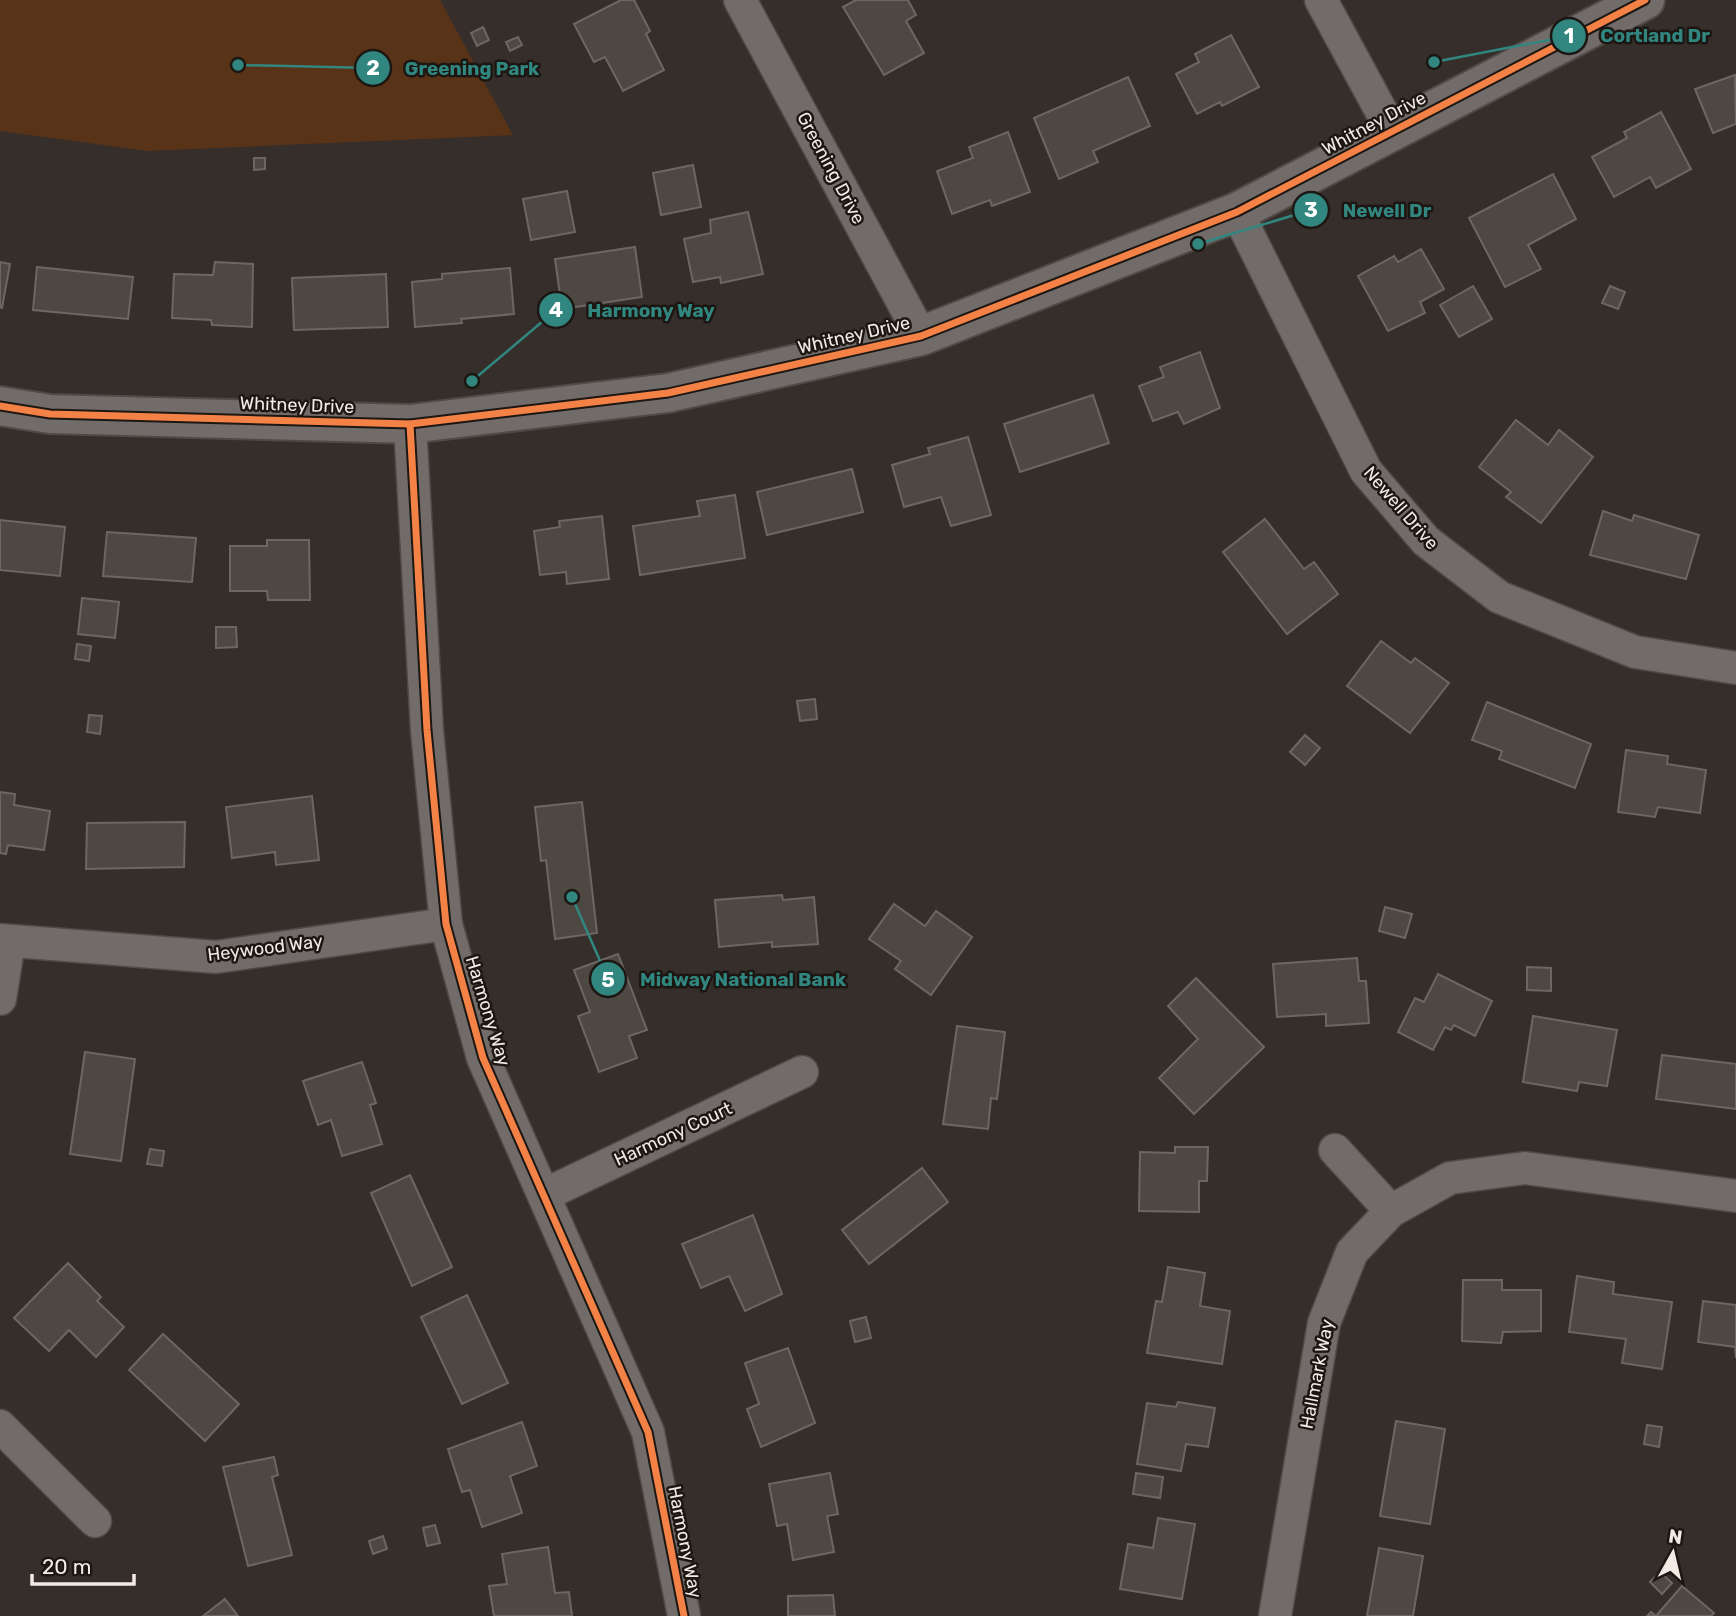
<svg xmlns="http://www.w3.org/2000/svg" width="1736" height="1616" font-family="Rubik,sans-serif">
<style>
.green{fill:#593318}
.building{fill:#4e4843;stroke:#6d6662;stroke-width:2}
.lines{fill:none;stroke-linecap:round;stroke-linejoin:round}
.minor-casing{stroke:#504946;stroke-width:35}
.tertiary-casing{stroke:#504946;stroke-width:42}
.minor{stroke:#716c69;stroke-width:32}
.tertiary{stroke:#716c69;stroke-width:38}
.cycleway-casing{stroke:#1d1713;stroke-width:11}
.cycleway{stroke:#f48246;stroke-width:7}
.labels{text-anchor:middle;stroke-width:5;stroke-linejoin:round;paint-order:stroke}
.street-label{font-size:18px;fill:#f3eae4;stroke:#1d1713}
.leader{fill:none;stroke:#318780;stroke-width:2.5}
.callout-dot{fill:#318780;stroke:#1d1713;stroke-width:2.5}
.mark-label{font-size:21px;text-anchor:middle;font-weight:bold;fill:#fff}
.callout-label{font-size:19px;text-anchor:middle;font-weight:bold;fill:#318780;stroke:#1d1713;stroke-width:5;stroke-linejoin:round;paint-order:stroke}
</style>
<rect width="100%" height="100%" fill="#352e2a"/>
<path class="green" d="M 0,0 L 440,0 L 513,135 L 148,151 L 0,131 Z"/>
<g class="building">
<path d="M 621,0 L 634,0 L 650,31 L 646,34 L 664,70 L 623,91 L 605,57 L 594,62 L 574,24 Z"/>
<path d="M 856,0 L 908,0 L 916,15 L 906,21 L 924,53 L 884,75 L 843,7 Z"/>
<path d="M 483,27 L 489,40 L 477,46 L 471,33 Z"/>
<path d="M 1231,35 L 1259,87 L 1222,106 L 1220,102 L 1197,114 L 1176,74 L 1199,62 L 1195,54 Z"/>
<path d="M 518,37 L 522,45 L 510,51 L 506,42 Z"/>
<path d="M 1735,75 L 1736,124 L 1713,133 L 1695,89 Z"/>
<path d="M 1128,77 L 1150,126 L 1093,151 L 1098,162 L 1059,179 L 1034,118 Z"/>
<path d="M 1661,112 L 1691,169 L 1656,188 L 1650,177 L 1614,197 L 1592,157 L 1627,138 L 1624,132 Z"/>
<path d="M 1008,132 L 1030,192 L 992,206 L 990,200 L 952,214 L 937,171 L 973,158 L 969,147 Z"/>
<path d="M 254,158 L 265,158 L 265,169 L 254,170 Z"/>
<path d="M 693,165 L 701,207 L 661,215 L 653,173 Z"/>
<path d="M 1553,174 L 1576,219 L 1528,245 L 1541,269 L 1505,287 L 1469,218 Z"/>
<path d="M 567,191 L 575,232 L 531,240 L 523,199 Z"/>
<path d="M 748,212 L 763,274 L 721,283 L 720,277 L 693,282 L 684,239 L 711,233 L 710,220 Z"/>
<path d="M 635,247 L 642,297 L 562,309 L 555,259 Z"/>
<path d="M 1421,249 L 1444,289 L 1420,302 L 1425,313 L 1388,331 L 1358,276 L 1394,256 L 1398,262 Z"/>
<path d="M 0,262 L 10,264 L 2,308 L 0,307 Z"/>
<path d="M 215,262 L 253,264 L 252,327 L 212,325 L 211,320 L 172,318 L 174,274 L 213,275 Z"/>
<path d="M 37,267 L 133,277 L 128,319 L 33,310 Z"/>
<path d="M 510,268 L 514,314 L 461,319 L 462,323 L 415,327 L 412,282 L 442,279 L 442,274 Z"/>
<path d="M 386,274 L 388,327 L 294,330 L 292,278 Z"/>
<path d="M 1473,286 L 1492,319 L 1459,337 L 1440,305 Z"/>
<path d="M 1610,286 L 1625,292 L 1618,309 L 1602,303 Z"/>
<path d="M 1200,352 L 1220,408 L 1184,424 L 1178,412 L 1153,421 L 1139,386 L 1164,377 L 1160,367 Z"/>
<path d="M 1093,395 L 1109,443 L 1020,472 L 1004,424 Z"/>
<path d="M 1516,420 L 1548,445 L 1559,430 L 1593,457 L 1541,523 L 1506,497 L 1511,492 L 1479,467 Z"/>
<path d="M 968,437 L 991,515 L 951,526 L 941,497 L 904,507 L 892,465 L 930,454 L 928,448 Z"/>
<path d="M 852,469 L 863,512 L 767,535 L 757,492 Z"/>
<path d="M 735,495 L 745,558 L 640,575 L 633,526 L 700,516 L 697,501 Z"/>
<path d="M 1603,511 L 1632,521 L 1634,515 L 1699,535 L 1686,579 L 1590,555 Z"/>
<path d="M 602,516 L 609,579 L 567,584 L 566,572 L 540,575 L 534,531 L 560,527 L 559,521 Z"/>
<path d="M 1265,519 L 1304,569 L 1314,562 L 1338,594 L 1287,634 L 1223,552 Z"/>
<path d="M 0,520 L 65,527 L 60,576 L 0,570 Z"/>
<path d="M 107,532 L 196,538 L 192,582 L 103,576 Z"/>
<path d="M 267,540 L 309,540 L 310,600 L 268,600 L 267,591 L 230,591 L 230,546 L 267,546 Z"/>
<path d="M 82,598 L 119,602 L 115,638 L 78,634 Z"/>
<path d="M 216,627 L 236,627 L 237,647 L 216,648 Z"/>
<path d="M 1381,641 L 1411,663 L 1415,658 L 1449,683 L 1410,733 L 1347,686 Z"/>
<path d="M 77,644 L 91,646 L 89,661 L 75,659 Z"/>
<path d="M 815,699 L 817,719 L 800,721 L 797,701 Z"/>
<path d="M 1487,702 L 1591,744 L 1575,788 L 1499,759 L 1502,751 L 1472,740 Z"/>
<path d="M 89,715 L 102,716 L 100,734 L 87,732 Z"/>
<path d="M 1305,735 L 1320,748 L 1305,765 L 1290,752 Z"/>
<path d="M 1626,750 L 1668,756 L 1667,764 L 1706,770 L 1700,813 L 1658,807 L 1655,817 L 1618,812 Z"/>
<path d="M 0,792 L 15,794 L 14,805 L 50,811 L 44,850 L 8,845 L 6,854 L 0,853 Z"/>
<path d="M 312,796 L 319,860 L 276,865 L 275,852 L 232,858 L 226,807 Z"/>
<path d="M 582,802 L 597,933 L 555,939 L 546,860 L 541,861 L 535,807 Z"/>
<path d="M 185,822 L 184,867 L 86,869 L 87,823 Z"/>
<path d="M 782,895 L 783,900 L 814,897 L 818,944 L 772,947 L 772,942 L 719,947 L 715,900 Z"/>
<path d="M 894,904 L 925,926 L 936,911 L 972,937 L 931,995 L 895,969 L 901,961 L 869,939 Z"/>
<path d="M 1385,907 L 1412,914 L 1405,938 L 1379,931 Z"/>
<path d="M 618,954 L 647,1030 L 629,1036 L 637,1058 L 599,1072 L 578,1016 L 590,1012 L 574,970 Z"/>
<path d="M 1357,958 L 1359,981 L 1366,981 L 1369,1023 L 1326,1026 L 1326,1014 L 1277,1017 L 1273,964 Z"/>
<path d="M 1527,967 L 1551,968 L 1551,991 L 1527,990 Z"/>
<path d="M 1438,974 L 1492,1001 L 1475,1036 L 1454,1025 L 1451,1030 L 1445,1027 L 1433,1050 L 1398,1032 L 1415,998 L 1424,1002 Z"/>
<path d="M 1196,978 L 1264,1047 L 1194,1114 L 1159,1078 L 1198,1039 L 1168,1006 Z"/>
<path d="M 1533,1016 L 1617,1030 L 1607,1086 L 1579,1082 L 1577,1091 L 1523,1082 Z"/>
<path d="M 957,1026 L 1005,1032 L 997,1099 L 991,1098 L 988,1129 L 943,1124 Z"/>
<path d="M 85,1052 L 135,1059 L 121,1161 L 70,1154 Z"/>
<path d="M 1662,1055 L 1736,1064 L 1736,1109 L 1656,1099 Z"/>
<path d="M 362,1062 L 376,1103 L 370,1105 L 382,1144 L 342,1156 L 331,1120 L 318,1125 L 303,1081 Z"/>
<path d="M 1175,1147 L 1208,1147 L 1207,1181 L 1199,1181 L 1199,1212 L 1139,1211 L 1140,1152 L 1175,1153 Z"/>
<path d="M 150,1149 L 164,1151 L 162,1166 L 147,1164 Z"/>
<path d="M 922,1168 L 948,1202 L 869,1264 L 842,1230 Z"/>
<path d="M 410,1175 L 452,1267 L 412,1286 L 371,1193 Z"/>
<path d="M 753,1215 L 782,1294 L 745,1311 L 729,1276 L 701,1288 L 682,1244 Z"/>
<path d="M 68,1263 L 101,1297 L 97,1301 L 124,1327 L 96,1357 L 69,1330 L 49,1351 L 14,1318 Z"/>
<path d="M 1168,1267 L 1205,1273 L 1200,1306 L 1230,1311 L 1222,1364 L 1147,1353 L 1156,1301 L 1162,1302 Z"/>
<path d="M 1577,1276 L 1614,1282 L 1613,1294 L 1672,1302 L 1662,1369 L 1622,1363 L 1626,1339 L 1569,1332 Z"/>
<path d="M 1463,1280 L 1502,1280 L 1502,1290 L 1541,1290 L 1541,1331 L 1503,1332 L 1501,1343 L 1462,1341 Z"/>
<path d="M 467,1295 L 508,1383 L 462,1404 L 421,1317 Z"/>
<path d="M 1703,1301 L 1736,1305 L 1736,1358 L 1735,1347 L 1698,1342 Z"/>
<path d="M 866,1317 L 871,1338 L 855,1342 L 850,1321 Z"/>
<path d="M 163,1334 L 239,1404 L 205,1441 L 129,1370 Z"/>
<path d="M 788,1348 L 815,1423 L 761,1447 L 747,1409 L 759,1404 L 745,1363 Z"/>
<path d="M 1178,1402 L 1215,1408 L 1208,1447 L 1186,1444 L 1181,1471 L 1137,1464 L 1147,1403 L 1176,1407 Z"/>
<path d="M 1396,1421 L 1445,1429 L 1430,1524 L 1380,1516 Z"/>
<path d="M 522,1422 L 537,1466 L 510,1476 L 522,1513 L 482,1527 L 470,1490 L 462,1492 L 448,1449 Z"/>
<path d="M 1647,1425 L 1662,1427 L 1659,1447 L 1644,1444 Z"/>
<path d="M 274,1457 L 278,1475 L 272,1477 L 292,1555 L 248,1566 L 223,1467 Z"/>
<path d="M 830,1473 L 838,1514 L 827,1516 L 834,1552 L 793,1560 L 787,1524 L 777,1526 L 769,1484 Z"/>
<path d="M 1136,1473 L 1163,1477 L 1160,1498 L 1133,1494 Z"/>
<path d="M 1158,1518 L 1195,1524 L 1182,1599 L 1120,1589 L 1128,1544 L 1153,1548 Z"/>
<path d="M 435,1525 L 440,1543 L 427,1546 L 423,1528 Z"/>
<path d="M 383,1536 L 387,1549 L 373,1554 L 369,1541 Z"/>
<path d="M 548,1547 L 555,1593 L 569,1592 L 572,1616 L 494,1616 L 489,1586 L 507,1584 L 502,1554 Z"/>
<path d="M 1379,1548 L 1423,1556 L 1413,1616 L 1367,1616 Z"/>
<path d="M 1660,1572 L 1672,1583 L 1662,1594 L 1650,1582 Z"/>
<path d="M 1682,1586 L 1714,1613 L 1711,1616 L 1647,1616 L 1651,1612 L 1656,1616 Z"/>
<path d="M 833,1595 L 835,1616 L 788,1616 L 788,1596 Z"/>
<path d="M 225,1599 L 238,1616 L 203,1616 Z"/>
</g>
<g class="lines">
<g class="minor-casing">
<g id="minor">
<path d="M 740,0 L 921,336"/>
<path d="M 1321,0 L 1392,131"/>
<path d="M 1237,212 L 1366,471 L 1426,541 L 1499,597 L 1635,652 L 1736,668"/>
<path d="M 410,424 L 427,730 L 446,924 L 483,1058 L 648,1432 L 684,1616"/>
<path d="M 0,940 L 216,957 L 446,924"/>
<path d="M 0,999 L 9,942"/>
<path d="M 1335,1150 L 1391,1211"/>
<path d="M 544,1195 L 802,1072"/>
<path d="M 0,1426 L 95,1521"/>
<path d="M 1275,1616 L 1324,1323 L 1352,1252 L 1391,1211 L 1450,1178 L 1525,1168 L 1736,1196"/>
</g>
</g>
<g class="tertiary-casing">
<path id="tertiary" d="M 0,406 L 50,414 L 410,424 L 668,393 L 921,336 L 1237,212 L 1645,0"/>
</g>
<use href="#minor" class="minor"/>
<use href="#tertiary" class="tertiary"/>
<g class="cycleway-casing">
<g id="cycleway">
<path d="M 0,406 L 50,414 L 410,424 L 668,393 L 921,336 L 1237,212 L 1645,0"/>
<path d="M 410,424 L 427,730 L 446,924 L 483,1058 L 648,1432 L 684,1616"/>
</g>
</g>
<use href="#cycleway" class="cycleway"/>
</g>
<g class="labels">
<g class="street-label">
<text transform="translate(1374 123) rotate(-28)" y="6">Whitney Drive</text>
<text transform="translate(831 168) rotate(62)" y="6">Greening Drive</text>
<text transform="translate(854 335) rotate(-13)" y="6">Whitney Drive</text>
<text transform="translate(297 405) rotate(2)" y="6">Whitney Drive</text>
<text transform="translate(1401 508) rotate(49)" y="6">Newell Drive</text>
<text transform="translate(265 948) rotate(-7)" y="6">Heywood Way</text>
<text transform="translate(488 1011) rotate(73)" y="6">Harmony Way</text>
<text transform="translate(673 1134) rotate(-25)" y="6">Harmony Court</text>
<text transform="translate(1317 1374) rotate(-79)" y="6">Hallmark Way</text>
<text transform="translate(685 1542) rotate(79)" y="6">Harmony Way</text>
</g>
</g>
<path class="leader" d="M1434 62L1569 36M238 65L373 68M1198 244L1311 210M472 381L556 310M572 897L608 979"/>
<g class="callout-dot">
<circle cx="1434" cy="62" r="7"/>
<circle cx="238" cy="65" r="7"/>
<circle cx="1198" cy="244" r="7"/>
<circle cx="472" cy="381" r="7"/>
<circle cx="572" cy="897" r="7"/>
<circle cx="1569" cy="36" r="18"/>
<circle cx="373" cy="68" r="18"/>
<circle cx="1311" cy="210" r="18"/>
<circle cx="556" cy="310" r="18"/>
<circle cx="608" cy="979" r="18"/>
</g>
<g class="mark-label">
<text x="1569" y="43">1</text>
<text x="373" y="75">2</text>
<text x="1311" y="217">3</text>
<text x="556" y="317">4</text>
<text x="608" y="987">5</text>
</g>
<g class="callout-label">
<text x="1655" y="42">Cortland Dr</text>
<text x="472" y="75">Greening Park</text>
<text x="1387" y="217">Newell Dr</text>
<text x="651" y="317">Harmony Way</text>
<text x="743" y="986">Midway National Bank</text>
</g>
<g transform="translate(1673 1553) rotate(8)" stroke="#1d1713" stroke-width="5" paint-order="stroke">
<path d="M0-5L12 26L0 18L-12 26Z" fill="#f3eae4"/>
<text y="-10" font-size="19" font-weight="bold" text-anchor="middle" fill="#f3eae4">N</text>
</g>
<path d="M32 1574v10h102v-10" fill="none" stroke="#f3eae4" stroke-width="3.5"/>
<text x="42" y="1574" font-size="21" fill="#f3eae4" stroke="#1d1713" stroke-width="5" paint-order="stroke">20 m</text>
</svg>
